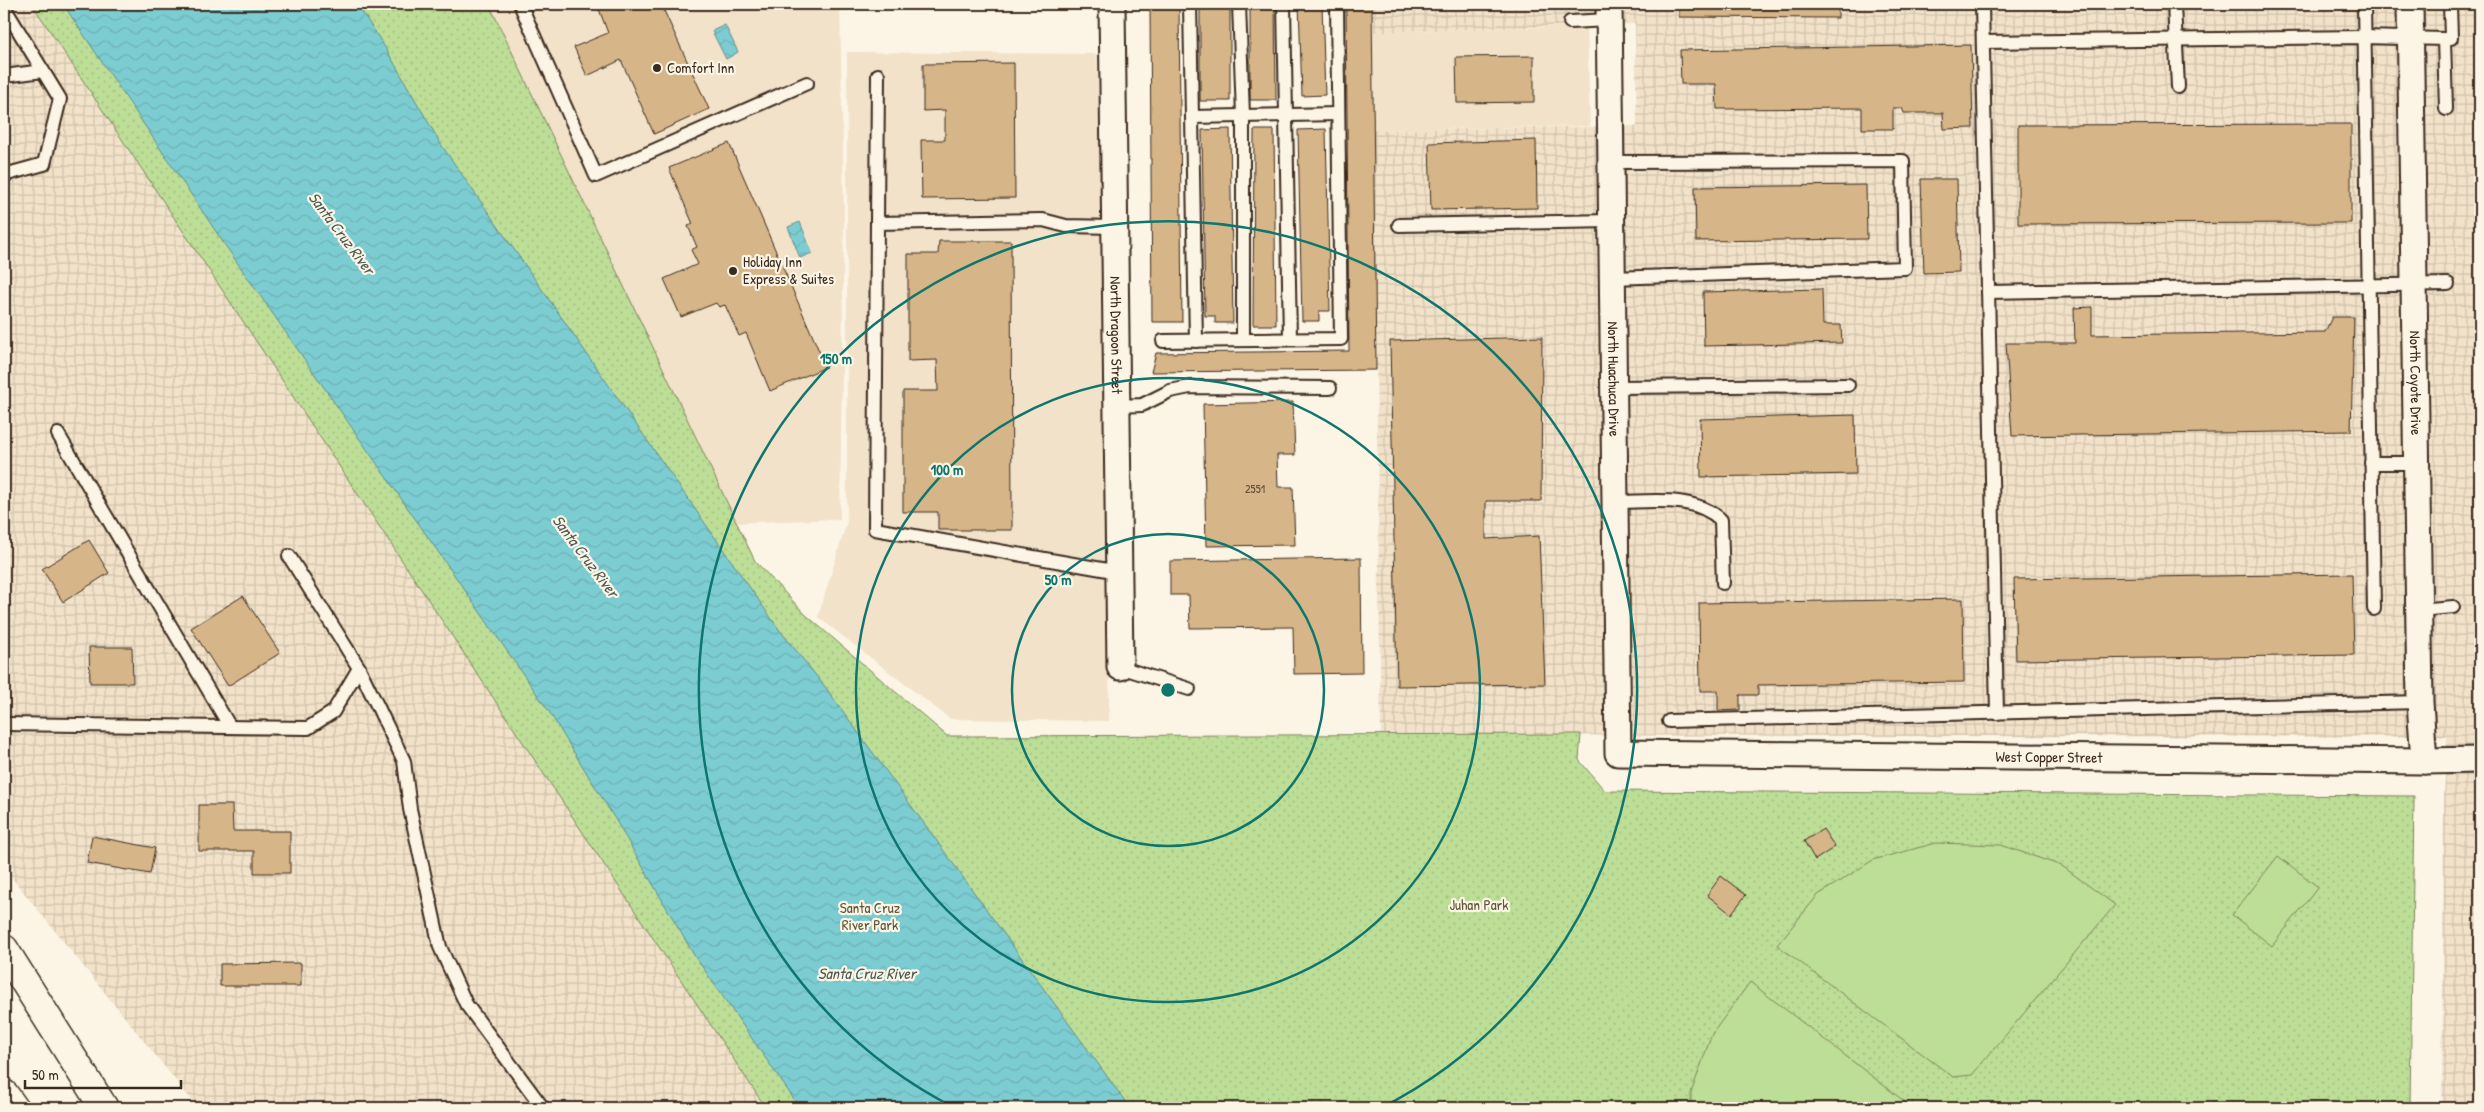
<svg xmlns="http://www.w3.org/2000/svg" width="2484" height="1112" font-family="'Patrick Hand',sans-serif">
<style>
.built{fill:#f1e2c9}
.industrial{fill:url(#industrial-grid)}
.park{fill:url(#park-dots);stroke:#7c845a}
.pitch{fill:#bdde97;stroke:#7c845a}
.water{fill:url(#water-waves);stroke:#628c8a}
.building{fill:#d6b689;stroke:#3b2a1e}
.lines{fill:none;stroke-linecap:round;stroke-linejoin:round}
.service-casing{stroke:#3b2a1e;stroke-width:16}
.minor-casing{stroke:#3b2a1e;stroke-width:29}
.secondary-casing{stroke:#3b2a1e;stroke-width:31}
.motorway-casing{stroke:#3b2a1e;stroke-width:31}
.service{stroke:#fcf5e5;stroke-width:12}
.minor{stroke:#fcf5e5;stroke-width:25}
.secondary{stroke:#fcf5e5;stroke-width:28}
.motorway{stroke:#fcf5e5;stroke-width:28}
.ring{fill:none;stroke:#0f766e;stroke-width:2.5}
.poi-dot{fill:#3b2a1e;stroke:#fcf5e5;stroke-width:2}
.labels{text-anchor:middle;stroke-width:4.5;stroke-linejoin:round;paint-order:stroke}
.number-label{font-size:12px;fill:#624d39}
.poi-label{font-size:15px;fill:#3b2a1e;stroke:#fcf5e5;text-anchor:start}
.street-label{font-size:15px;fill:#3b2a1e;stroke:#fcf5e5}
.park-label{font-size:15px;fill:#5c573c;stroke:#fcf5e5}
.water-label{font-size:16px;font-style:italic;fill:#4e5b54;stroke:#fcf5e5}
.centre{fill:#0f766e;stroke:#fcf5e5;stroke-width:2.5}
.ring-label{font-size:15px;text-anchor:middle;font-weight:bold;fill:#0f766e;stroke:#fcf5e5;stroke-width:4.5;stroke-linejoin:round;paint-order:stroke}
</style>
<defs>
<pattern id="industrial-grid" width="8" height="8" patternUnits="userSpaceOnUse" patternTransform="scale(1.25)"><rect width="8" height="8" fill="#f1e2c9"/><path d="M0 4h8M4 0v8" fill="none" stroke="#d0c2ac"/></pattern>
<pattern id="park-dots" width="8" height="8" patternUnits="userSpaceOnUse" patternTransform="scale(1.25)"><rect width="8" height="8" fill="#bdde97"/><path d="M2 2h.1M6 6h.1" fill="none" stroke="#a3bf82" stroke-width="1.8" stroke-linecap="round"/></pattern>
<pattern id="water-waves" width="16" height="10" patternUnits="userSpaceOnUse" patternTransform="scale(1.25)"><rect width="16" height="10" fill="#7ccdd2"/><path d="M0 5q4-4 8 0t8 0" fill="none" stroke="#6cb0b4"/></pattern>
</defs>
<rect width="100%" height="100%" fill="#fcf5e5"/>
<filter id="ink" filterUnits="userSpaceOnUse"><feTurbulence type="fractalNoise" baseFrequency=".02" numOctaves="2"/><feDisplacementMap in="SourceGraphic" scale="10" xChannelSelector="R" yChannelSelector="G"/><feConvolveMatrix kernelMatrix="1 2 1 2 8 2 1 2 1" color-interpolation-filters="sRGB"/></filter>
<g filter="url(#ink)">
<g class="built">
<path d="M 480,4 L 840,4 L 844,212 L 840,519 L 727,523 Z"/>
<path d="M 1587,26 L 1590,126 L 1373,130 L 1373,32 Z"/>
<path d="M 847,52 L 1097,54 L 1110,576 L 1109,721 L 950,719 L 818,617 L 847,522 Z"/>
</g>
<g class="industrial">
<path d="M 4,4 L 32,4 L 766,1108 L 198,1108 L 4,868 Z"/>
<path d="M 1372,4 L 2480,4 L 2480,1108 L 2442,1108 L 2444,798 L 2447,737 L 1381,735 L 1373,130 L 1637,126 L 1635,24 L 1373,32 Z"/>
</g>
<path class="park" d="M 32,4 L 489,4 L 755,561 L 806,615 L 947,736 L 1581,734 L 1579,760 L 1605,791 L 2414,796 L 2410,1108 L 766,1108 Z"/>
<g class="pitch">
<path d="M 1936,843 L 2001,845 L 2062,866 L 2115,905 L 1972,1075 L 1953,1077 L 1777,945 L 1818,895 L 1873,860 Z"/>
<path d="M 2278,856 L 2318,887 L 2272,946 L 2232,915 Z"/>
<path d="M 1750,982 L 1913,1108 L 1691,1108 L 1691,1093 L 1712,1034 Z"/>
</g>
<g class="water">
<path d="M 63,4 L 357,4 L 386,49 L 442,146 L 778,628 L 826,688 L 1130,1108 L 800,1108 L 694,955 L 615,819 L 548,710 L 225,245 Z"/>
<path d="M 725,25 L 738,52 L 726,59 L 712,31 Z"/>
<path d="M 800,222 L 812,253 L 800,258 L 788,227 Z"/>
</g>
<g class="building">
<path d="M 597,4 L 661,4 L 709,109 L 654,134 L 621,60 L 587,76 L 574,47 L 608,33 Z"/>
<path d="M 1150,4 L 1179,4 L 1182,322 L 1152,322 Z"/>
<rect x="1200" y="4" width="30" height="97"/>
<path d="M 1250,4 L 1275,4 L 1276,100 L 1250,100 Z"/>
<path d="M 1299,4 L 1322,4 L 1325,95 L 1302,96 Z"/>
<path d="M 1346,4 L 1372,4 L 1376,370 L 1151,372 L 1156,353 L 1349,351 Z"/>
<path d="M 1679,4 L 1838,4 L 1838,18 L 1679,17 Z"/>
<path d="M 1971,45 L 1973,128 L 1944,129 L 1943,113 L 1904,113 L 1902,108 L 1893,108 L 1893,129 L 1862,129 L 1862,108 L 1717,109 L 1716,84 L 1681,84 L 1680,50 Z"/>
<path d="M 1534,56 L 1534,102 L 1457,103 L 1456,57 Z"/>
<path d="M 1014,63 L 1015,198 L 922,199 L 921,140 L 945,140 L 945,110 L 923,111 L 923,64 Z"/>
<path d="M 2351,124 L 2351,223 L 2018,224 L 2018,125 Z"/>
<path d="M 1230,129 L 1233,323 L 1215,323 L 1215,316 L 1205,316 L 1202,130 Z"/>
<path d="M 1326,129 L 1330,311 L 1319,311 L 1319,321 L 1302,321 L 1298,130 Z"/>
<path d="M 1254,130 L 1274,130 L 1276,325 L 1253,325 Z"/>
<path d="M 1536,140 L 1537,208 L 1431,210 L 1429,143 Z"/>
<path d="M 729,143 L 826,367 L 770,391 L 746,333 L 739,336 L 725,305 L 719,307 L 716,303 L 681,317 L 664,279 L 698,264 L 691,250 L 697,247 L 688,226 L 693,224 L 669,168 Z"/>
<path d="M 1921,179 L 1957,179 L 1959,272 L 1924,273 Z"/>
<path d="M 1866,185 L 1867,239 L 1696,241 L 1695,187 Z"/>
<path d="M 939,241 L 1011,241 L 1012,530 L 938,530 L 938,512 L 903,512 L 903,391 L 938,391 L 937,360 L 908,361 L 908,254 L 938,254 Z"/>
<path d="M 1822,289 L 1823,325 L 1841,325 L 1842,343 L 1704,346 L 1703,292 Z"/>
<path d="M 2092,307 L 2092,335 L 2325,332 L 2332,317 L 2354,317 L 2351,431 L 2012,436 L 2006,343 L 2075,343 L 2074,308 Z"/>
<path d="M 1542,337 L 1541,501 L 1486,501 L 1486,539 L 1539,536 L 1545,684 L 1397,686 L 1390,341 Z"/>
<path d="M 1293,402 L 1295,455 L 1277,455 L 1278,487 L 1293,487 L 1295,545 L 1206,546 L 1203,404 Z"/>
<path d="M 1855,415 L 1856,474 L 1701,477 L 1700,419 Z"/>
<path d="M 89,540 L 109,573 L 63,602 L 42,569 Z"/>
<path d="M 1361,558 L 1362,673 L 1294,674 L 1293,627 L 1190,628 L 1189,595 L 1170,595 L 1170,561 Z"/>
<path d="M 2352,574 L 2354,655 L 2016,660 L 2014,579 Z"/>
<path d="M 243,596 L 280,653 L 228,686 L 191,628 Z"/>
<path d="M 1963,599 L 1964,682 L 1758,685 L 1758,695 L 1740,695 L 1740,710 L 1718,711 L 1718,691 L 1700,691 L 1699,603 Z"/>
<path d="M 89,647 L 132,647 L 133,683 L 90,683 Z"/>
<path d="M 199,805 L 232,805 L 233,831 L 290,831 L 290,873 L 254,873 L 254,851 L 199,851 Z"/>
<path d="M 1823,829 L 1835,847 L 1815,860 L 1804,841 Z"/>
<path d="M 92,836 L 155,848 L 150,874 L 87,863 Z"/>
<path d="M 1721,876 L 1746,895 L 1731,914 L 1707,895 Z"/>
<path d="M 301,963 L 301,986 L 220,986 L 220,964 Z"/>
</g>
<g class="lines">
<g class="service-casing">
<g id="service">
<path d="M 520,4 L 596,176 L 807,83"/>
<path d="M 1190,4 L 1196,341"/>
<path d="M 1239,4 L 1243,116 L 1243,340"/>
<path d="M 1284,4 L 1290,339"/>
<path d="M 1982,4 L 1997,713"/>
<path d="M 2174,4 L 2178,87"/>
<path d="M 2364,4 L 2374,609"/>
<path d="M 2450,4 L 2451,38"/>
<path d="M 4,7 L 60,99 L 44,164 L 4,175"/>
<path d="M 1570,22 L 1609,20"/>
<path d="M 1983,42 L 2364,37 L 2444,39 L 2446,109"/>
<path d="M 4,76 L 43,71"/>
<path d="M 1192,117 L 1338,114"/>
<path d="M 1611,162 L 1903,161 L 1905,268 L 1612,278"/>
<path d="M 877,223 L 878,75"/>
<path d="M 1399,225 L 1612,221"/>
<path d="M 1115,227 L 1066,226 L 1043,220 L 877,223 L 875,529 L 1119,572"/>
<path d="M 1988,292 L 2448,284"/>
<path d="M 1163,341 L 1341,339 L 1337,4"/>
<path d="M 1614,387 L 1848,385"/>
<path d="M 1117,406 L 1142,405 L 1170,391 L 1190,387 L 1330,388"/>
<path d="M 58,434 L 230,727"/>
<path d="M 2371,463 L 2416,463"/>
<path d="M 1615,502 C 1650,502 1694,494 1721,520 L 1723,583"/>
<path d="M 2418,610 L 2453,607"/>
<path d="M 1120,667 L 1189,689"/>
<path d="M 359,668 L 404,761 L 410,809 L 440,947 L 466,1004 L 543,1108"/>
<path d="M 1669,721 L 2420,702"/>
<path d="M 4,724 L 308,728 L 333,712 L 359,668 L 289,556"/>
</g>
</g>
<g class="minor-casing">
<g id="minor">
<path id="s1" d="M 1112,4 L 1120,667"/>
<path id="s2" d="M 1609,4 L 1618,753 L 2424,761 L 2480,760"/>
<path id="s3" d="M 2410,4 L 2420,702 L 2424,761"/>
</g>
</g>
<g class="secondary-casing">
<path id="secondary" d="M 4,949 L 104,1108"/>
</g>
<g class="motorway-casing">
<path id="motorway" d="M 4,1094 L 14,1108"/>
</g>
<use href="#service" class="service"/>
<use href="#minor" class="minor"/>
<use href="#secondary" class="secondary"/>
<use href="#motorway" class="motorway"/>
</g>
</g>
<g class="ring">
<circle cx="1168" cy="690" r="156"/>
<circle cx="1168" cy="690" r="312"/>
<path d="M955 1108A469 469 0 1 1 1381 1108"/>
</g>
<g class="poi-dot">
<circle cx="657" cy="68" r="5"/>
<circle cx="733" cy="271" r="5"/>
</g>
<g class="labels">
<g class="number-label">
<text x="1255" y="493">2551</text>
</g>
<g class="poi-label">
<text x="667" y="73">Comfort Inn</text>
<text x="743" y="267">Holiday Inn<tspan x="743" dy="17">Express &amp; Suites</tspan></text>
</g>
<g class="street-label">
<text dy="5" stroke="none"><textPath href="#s1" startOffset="331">North Dragoon Street</textPath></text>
<text dy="5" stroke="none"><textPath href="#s2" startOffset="375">North Huachuca Drive</textPath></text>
<text dy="5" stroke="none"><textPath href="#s3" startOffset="379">North Coyote Drive</textPath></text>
<text dy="5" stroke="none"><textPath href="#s2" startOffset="1180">West Copper Street</textPath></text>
</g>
<g class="park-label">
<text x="1479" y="910">Juhan Park</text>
<text x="870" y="913">Santa Cruz<tspan x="870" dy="17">River Park</tspan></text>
</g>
<g class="water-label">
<text transform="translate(342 233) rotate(53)" y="6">Santa Cruz River</text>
<text transform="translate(586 556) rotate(53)" y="6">Santa Cruz River</text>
<text x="867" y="979">Santa Cruz River</text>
</g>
</g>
<circle cx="1168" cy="690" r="8" class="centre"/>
<g class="ring-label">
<text x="836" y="364">150 m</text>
<text x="947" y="475">100 m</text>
<text x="1058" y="585">50 m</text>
</g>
<rect width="2484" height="1112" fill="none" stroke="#fcf5e5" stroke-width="20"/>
<rect x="10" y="10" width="2464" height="1092" fill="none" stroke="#3b2a1e" stroke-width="2" filter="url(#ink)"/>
<path d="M25 1080v8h156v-8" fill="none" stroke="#3b2a1e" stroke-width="2.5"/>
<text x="32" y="1080" font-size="15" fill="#3b2a1e" stroke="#fcf5e5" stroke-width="4" paint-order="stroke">50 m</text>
</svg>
